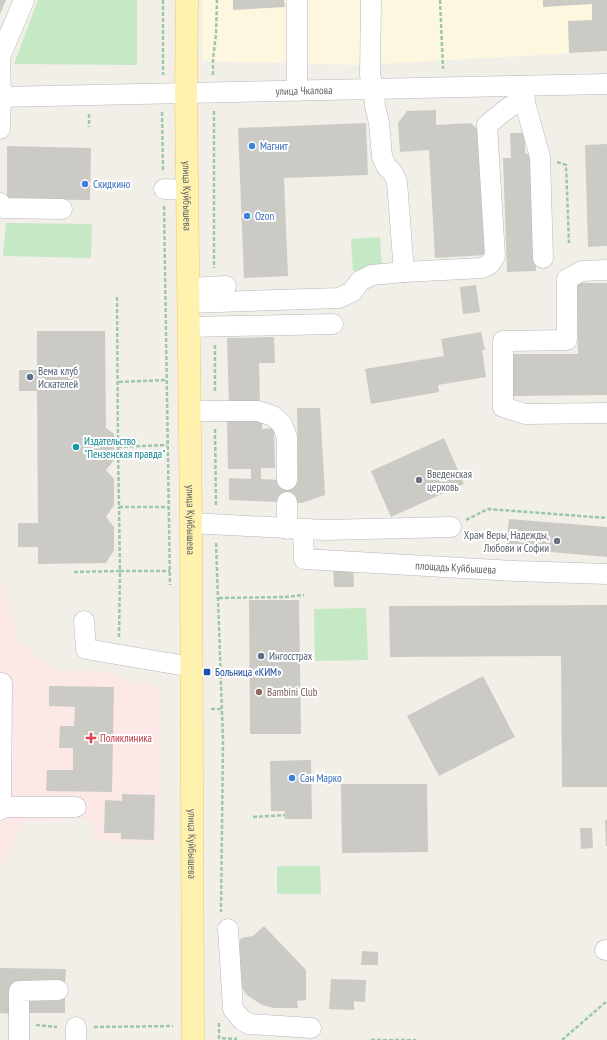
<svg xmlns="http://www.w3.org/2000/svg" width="607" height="1040" font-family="'PT Sans Narrow',sans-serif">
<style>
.commercial{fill:#fef7e0}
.medical{fill:#fce8e6}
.green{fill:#c5e8c5}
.building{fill:#cccac5}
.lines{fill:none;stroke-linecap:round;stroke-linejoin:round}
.minor-casing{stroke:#b5b8bc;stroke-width:21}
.major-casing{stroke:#f2c960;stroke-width:23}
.path{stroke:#9cc7a9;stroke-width:2.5;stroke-dasharray:4 2;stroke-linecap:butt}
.minor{stroke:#fff;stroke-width:20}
.major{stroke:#fff2af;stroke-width:22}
.shop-dot{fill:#3f7fe0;stroke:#fff;stroke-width:1.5}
.service-dot{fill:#5c6f8a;stroke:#fff;stroke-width:1.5}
.culture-dot{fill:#0f9aa8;stroke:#fff;stroke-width:1.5}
.worship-dot{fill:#6b7280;stroke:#fff;stroke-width:1.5}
.transit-dot{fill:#1a4fb4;stroke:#fff;stroke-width:1.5}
.education-dot{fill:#8d6e63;stroke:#fff;stroke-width:1.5}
.health-dot{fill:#e0444e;stroke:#fff;stroke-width:1.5}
.labels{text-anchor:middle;stroke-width:4;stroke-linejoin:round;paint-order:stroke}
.street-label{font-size:11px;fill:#5f6368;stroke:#fff}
.shop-label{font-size:11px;fill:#366cbe;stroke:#fff;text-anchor:start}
.service-label{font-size:11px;fill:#4e5e75;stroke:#fff;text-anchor:start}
.culture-label{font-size:11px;fill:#0d838f;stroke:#fff;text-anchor:start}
.worship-label{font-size:11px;fill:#5b616d;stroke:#fff;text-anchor:start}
.transit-label{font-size:11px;fill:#164399;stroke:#fff;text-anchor:start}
.education-label{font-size:11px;fill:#785e54;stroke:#fff;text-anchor:start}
.health-label{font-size:11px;fill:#be3a42;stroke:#fff;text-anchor:start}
</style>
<rect width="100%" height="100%" fill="#f1efe8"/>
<path class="commercial" d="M 202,0 L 607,0 L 607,51 L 361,65 L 202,61 Z"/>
<path class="medical" d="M 0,583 L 5,590 L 19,642 L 58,671 L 98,671 L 162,689 L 161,694 L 158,844 L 94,840 L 93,822 L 82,819 L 23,821 L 0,872 Z"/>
<g class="green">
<path d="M 38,0 L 137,0 L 137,65 L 14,64 Z"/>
<path d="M 6,223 L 92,224 L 91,258 L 3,256 Z"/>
<path d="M 380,237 L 382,269 L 353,271 L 351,239 Z"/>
<path d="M 366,608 L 368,660 L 315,661 L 314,609 Z"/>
<path d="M 277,866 L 320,866 L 321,894 L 277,894 Z"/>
</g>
<g class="building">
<path d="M 0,0 L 6,0 L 0,14 Z"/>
<path d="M 233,0 L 284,0 L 285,7 L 233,10 Z"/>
<path d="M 543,0 L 607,0 L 607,51 L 569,53 L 568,21 L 592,20 L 592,4 L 543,7 Z"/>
<path d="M 436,110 L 436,125 L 471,123 L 479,131 L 485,255 L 435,258 L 429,150 L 400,152 L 398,123 L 407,111 Z"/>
<path d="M 366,123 L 368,175 L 284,178 L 288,276 L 244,278 L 238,128 Z"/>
<path d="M 510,133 L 525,133 L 525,154 L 533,153 L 536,271 L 507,272 L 503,158 L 511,158 Z"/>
<path d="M 607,144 L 607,246 L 588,247 L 585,145 Z"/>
<path d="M 7,146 L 91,148 L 90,200 L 7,199 Z"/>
<path d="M 577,283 L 607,283 L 607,395 L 510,396 L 509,354 L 578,354 Z"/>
<path d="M 476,285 L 480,312 L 463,314 L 460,287 Z"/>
<path d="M 37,331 L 105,331 L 106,428 L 114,434 L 114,460 L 106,470 L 114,479 L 114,505 L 106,517 L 114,527 L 114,550 L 106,563 L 38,564 L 38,547 L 18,547 L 18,523 L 38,523 L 37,391 L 19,391 L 19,370 L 37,370 Z"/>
<path d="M 481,332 L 485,350 L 482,350 L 486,377 L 438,385 L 439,392 L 371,404 L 365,369 L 444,356 L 441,339 Z"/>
<path d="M 274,337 L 275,363 L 259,363 L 260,403 L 229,404 L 227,338 Z"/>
<path d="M 297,408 L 320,408 L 325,495 L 302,503 L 229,500 L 229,478 L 251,479 L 251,469 L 228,469 L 227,419 L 262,418 L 262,429 L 274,428 L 275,468 L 261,468 L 261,479 L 298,481 Z"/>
<path d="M 444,438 L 464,484 L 391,517 L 371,471 Z"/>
<path d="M 509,519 L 607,527 L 607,557 L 506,548 Z"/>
<path d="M 333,568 L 353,568 L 354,587 L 334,587 Z"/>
<path d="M 249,600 L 299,600 L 301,734 L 250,734 Z"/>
<path d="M 607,605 L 607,787 L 562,787 L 561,656 L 390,657 L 389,606 Z"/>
<path d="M 483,676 L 515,737 L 439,776 L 407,716 Z"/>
<path d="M 49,686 L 114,687 L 112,792 L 46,791 L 47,770 L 73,770 L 73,748 L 59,748 L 60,726 L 74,726 L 75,707 L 49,706 Z"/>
<path d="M 311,760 L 312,819 L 285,819 L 285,811 L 271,811 L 270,761 Z"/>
<path d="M 341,784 L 427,784 L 428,852 L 342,853 Z"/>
<path d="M 122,794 L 155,795 L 154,840 L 121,839 L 121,833 L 104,833 L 105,800 L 122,801 Z"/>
<path d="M 605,820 L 607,820 L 607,846 L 606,846 Z"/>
<path d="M 580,828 L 592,828 L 593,848 L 581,849 Z"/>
<path d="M 264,926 L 306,970 L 306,1000 L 297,1001 L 298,1008 L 274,1008 L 262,1005 L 247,995 L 239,984 L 235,944 L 239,944 L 241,938 L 253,936 Z"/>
<path d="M 362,951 L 378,952 L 378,965 L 361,965 Z"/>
<path d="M 0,968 L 66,969 L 65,984 L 13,983 L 13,1014 L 0,1013 Z"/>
<path d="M 331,979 L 366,980 L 365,1002 L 354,1001 L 354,1010 L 329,1009 Z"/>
<path d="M 23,996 L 65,996 L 65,1013 L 24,1013 Z"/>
</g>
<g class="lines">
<g class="minor-casing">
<g id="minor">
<path d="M 297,0 L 297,91"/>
<path d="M 371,0 L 370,75 L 374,90 L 375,106 L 379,123 L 382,156 L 386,166 L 393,173 L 397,182 L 404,272 L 482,268 L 490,264 L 495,256 L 487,125 L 508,108 L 517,103 L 518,86"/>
<path d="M 524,86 L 525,103 L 540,157 L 543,258"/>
<path id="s1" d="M 0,97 L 607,84"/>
<path d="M 0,129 L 1,97 L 0,57 L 24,0"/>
<path d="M 164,189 L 187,190"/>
<path d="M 0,203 L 3,208 L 62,209"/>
<path d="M 607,270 L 582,271 L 567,279 L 567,340 L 503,341 L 503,407 L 525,414 L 607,413"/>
<path d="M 188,288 L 226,286"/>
<path d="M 188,303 L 339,298 L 352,292 L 360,281 L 372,275 L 404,272"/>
<path d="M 189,327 L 333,324"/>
<path d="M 190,411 L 258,411 L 273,416 L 282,424 L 287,437 L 287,480"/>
<path d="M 191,523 L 325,530 L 451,527"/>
<path d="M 287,529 L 287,502"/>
<path id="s2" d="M 303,530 L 304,559 L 516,571 L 607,574"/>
<path d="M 84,621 L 86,649 L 192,667"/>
<path d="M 0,683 L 2,683 L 1,807 L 0,810"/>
<path d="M 1,807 L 76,807"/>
<path d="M 228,929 L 233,1009 L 242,1020 L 249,1024 L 311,1028"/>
<path d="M 605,950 L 607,950"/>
<path d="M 76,1027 L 76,1040"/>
<path d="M 19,1040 L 19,991 L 58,990"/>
</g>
</g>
<g class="major-casing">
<g id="major">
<path id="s3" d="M 187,0 L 186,93 L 191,523 L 193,1040"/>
</g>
</g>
<g class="path">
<path d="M 163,0 L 163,75"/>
<path d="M 440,0 L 443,69"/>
<path d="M 213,75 L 213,59 L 216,34 L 217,0"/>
<path d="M 214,111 L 214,268"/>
<path d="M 162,112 L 163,171"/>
<path d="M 89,114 L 89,127"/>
<path d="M 557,162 L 566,165 L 569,243"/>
<path d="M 164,206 L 170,585"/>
<path d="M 117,297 L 118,447 L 167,445"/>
<path d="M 215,345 L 215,392"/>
<path d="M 119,382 L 166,380"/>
<path d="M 215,429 L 216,506"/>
<path d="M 118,447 L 119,507 L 169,507"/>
<path d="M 466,520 L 488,509 L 607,518"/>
<path d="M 216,543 L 223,740 L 221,912"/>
<path d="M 74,572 L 120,571 L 119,507"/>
<path d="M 219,598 L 285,597 L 304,595"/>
<path d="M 119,637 L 120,571 L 170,571"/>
<path d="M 211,709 L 222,709"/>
<path d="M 253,817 L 285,815"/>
<path d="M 219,1023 L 219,1038 L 237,1039"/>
<path d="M 36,1025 L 57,1027"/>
<path d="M 94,1027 L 173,1026"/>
<path d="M 371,1040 L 416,1040"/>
<path d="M 562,1040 L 607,1001"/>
</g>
<use href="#minor" class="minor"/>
<use href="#major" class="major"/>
</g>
<g class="shop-dot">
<circle cx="252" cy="146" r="4"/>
<circle cx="85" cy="184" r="4"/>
<circle cx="247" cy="216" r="4"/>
<circle cx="292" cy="778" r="4"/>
</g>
<g class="service-dot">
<circle cx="30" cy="377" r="4"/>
<circle cx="261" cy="656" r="4"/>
</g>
<circle class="culture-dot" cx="76" cy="447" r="4"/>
<g class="worship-dot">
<circle cx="419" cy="480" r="4"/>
<circle cx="557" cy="541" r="4"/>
</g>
<rect class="transit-dot" x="203" y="668" width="8" height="8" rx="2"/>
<circle class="education-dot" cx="259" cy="692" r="4"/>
<path class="health-dot" d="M89 732h4v4h4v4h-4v4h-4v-4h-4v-4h4z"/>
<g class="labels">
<g class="street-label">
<text dy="4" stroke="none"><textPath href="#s1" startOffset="304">улица Чкалова</textPath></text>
<text dy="4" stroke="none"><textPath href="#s3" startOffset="196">улица Куйбышева</textPath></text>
<text dy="4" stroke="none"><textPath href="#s3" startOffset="520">улица Куйбышева</textPath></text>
<text dy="4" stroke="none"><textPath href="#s2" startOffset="181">площадь Куйбышева</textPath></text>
<text dy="4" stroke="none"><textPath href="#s3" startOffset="844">улица Куйбышева</textPath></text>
</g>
<g class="shop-label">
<text x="260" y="150">Магнит</text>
<text x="93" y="188">Скидкино</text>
<text x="255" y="220">Ozon</text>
<text x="300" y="782">Сан Марко</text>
</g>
<g class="service-label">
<text x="38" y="375">Вема клуб<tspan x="38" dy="13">Искателей</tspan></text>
<text x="269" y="660">Ингосстрах</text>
</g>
<g class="culture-label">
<text x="84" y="445">Издательство<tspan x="84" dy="13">"Пензенская правда"</tspan></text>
</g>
<g class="worship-label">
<text x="427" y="478">Введенская<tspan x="427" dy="13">церковь</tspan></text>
<text x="549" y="539" text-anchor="end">Храм Веры, Надежды,<tspan x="549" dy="13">Любови и Софии</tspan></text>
</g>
<g class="transit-label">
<text x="215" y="676">Больница «КИМ»</text>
</g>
<g class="education-label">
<text x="267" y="696">Bambini Club</text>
</g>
<g class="health-label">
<text x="100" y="742">Поликлиника</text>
</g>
</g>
</svg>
